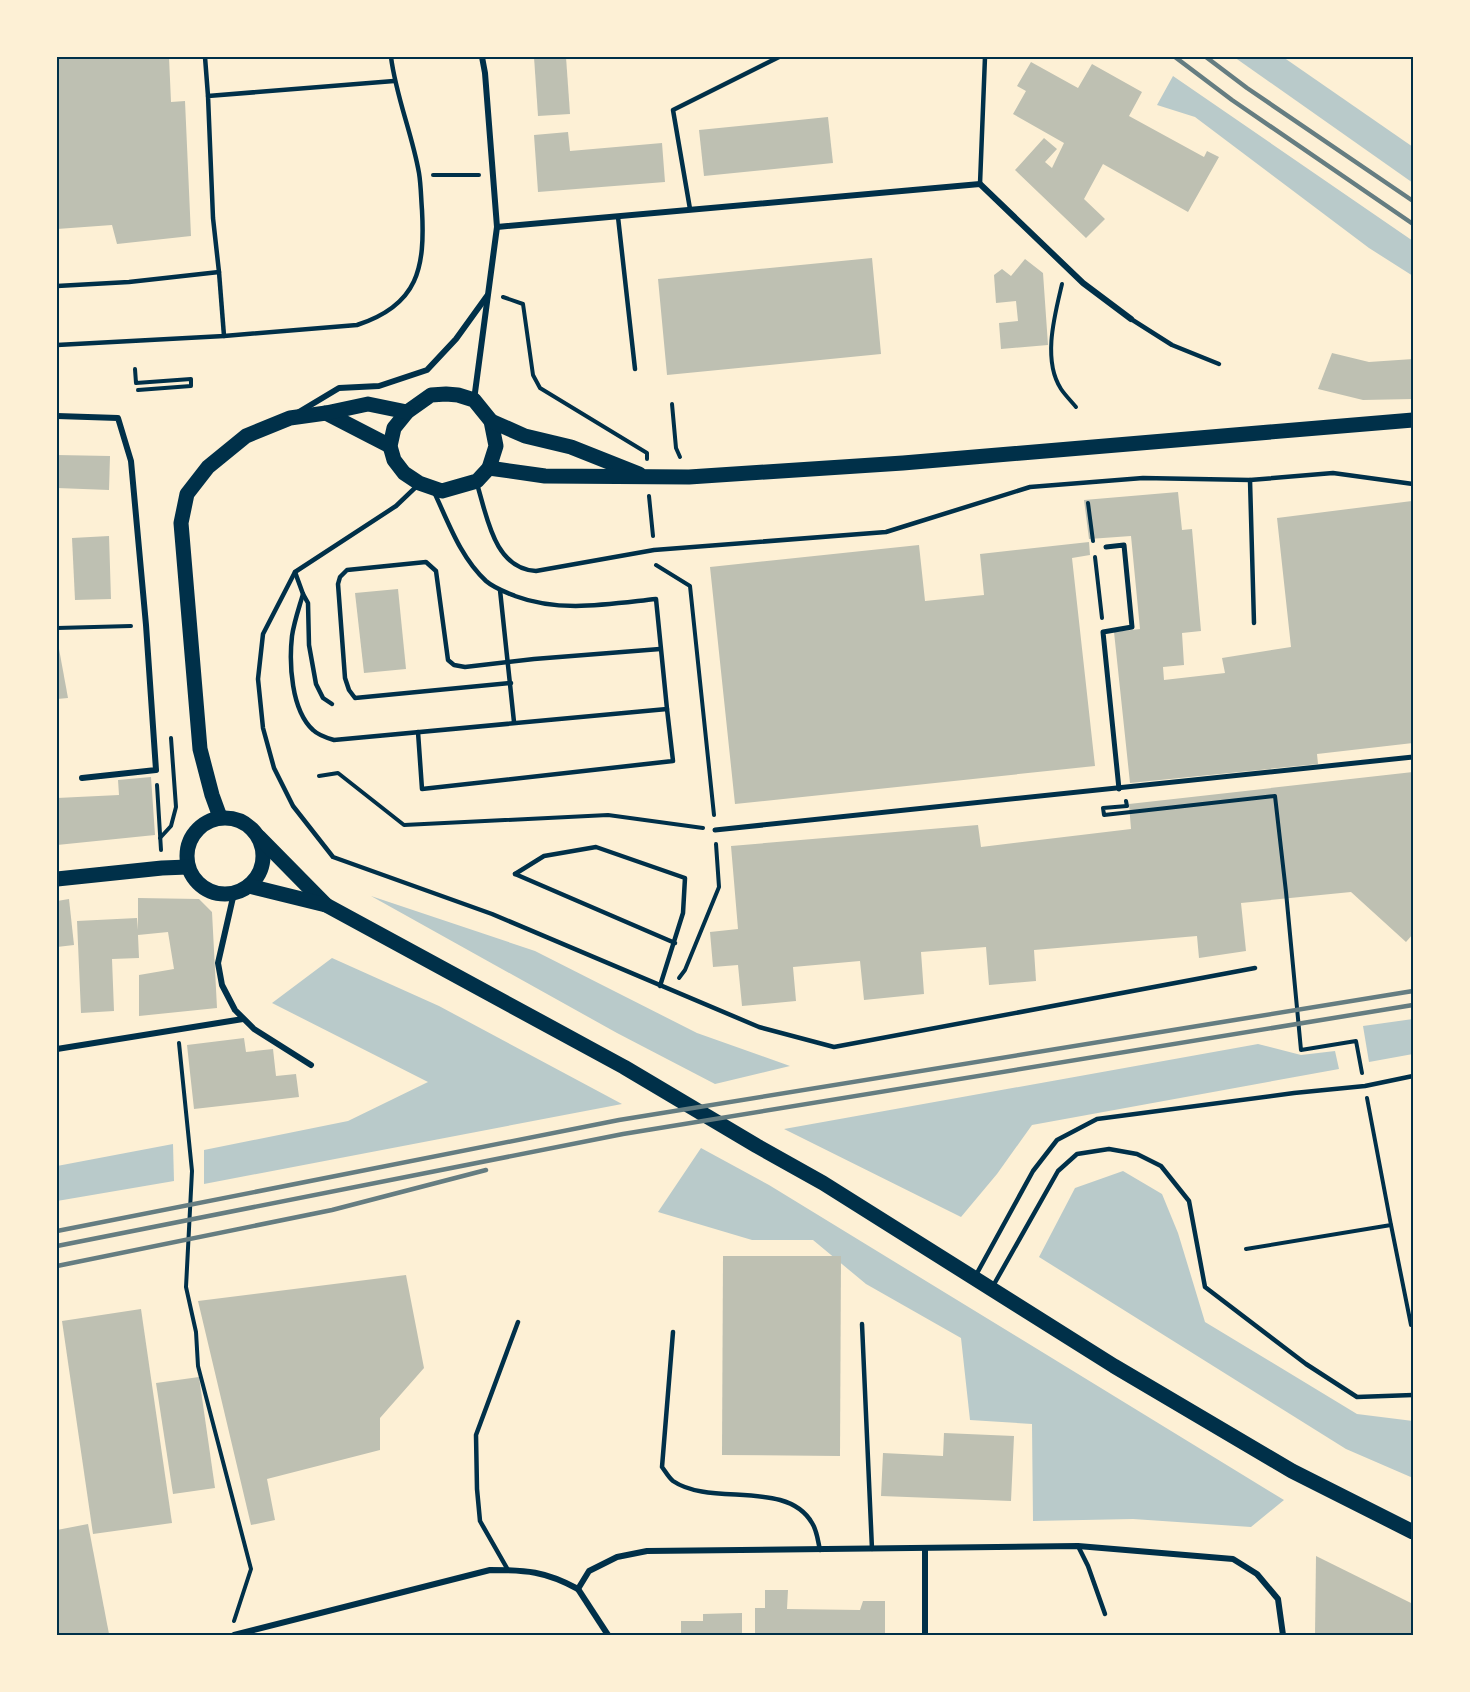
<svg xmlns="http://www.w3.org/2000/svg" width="1470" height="1692" font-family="'IBM Plex Sans',sans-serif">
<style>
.green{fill:#b9caca}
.building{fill:#bec0b2}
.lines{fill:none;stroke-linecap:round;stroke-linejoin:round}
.path{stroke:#003049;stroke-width:4}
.service{stroke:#003049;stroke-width:4.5}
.pedestrian{stroke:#003049;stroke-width:5}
.minor{stroke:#003049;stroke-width:6}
.primary{stroke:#003049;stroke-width:15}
.rail{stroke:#657d81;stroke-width:4.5}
.neatline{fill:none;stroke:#003049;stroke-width:2}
</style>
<rect width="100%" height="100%" fill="#fdf0d5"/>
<g class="green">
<path d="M 1234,57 L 1283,57 L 1413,147 L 1413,183 Z"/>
<path d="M 1173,76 L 1413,241 L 1413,276 L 1369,248 L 1195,117 L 1157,105 Z"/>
<path d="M 371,896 L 535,951 L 697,1033 L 790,1066 L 715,1084 L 617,1033 Z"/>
<path d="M 332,958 L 439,1006 L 622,1104 L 204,1184 L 204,1150 L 348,1121 L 428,1082 L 272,1003 Z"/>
<path d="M 1413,1019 L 1413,1054 L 1369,1062 L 1363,1026 Z"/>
<path d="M 1258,1044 L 1301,1055 L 1335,1051 L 1339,1069 L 1032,1125 L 997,1174 L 961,1217 L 784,1129 Z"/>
<path d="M 173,1144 L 174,1181 L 57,1201 L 57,1166 Z"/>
<path d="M 701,1148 L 769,1185 L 1284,1500 L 1251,1527 L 1133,1519 L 1033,1521 L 1032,1424 L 970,1420 L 961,1338 L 866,1284 L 813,1240 L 752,1240 L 658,1212 Z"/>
<path d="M 1123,1171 L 1162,1194 L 1178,1233 L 1205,1322 L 1357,1414 L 1413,1421 L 1413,1478 L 1346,1449 L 1039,1257 L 1075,1188 Z"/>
</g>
<g class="building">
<path d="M 57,57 L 169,57 L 171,102 L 185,101 L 191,236 L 117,244 L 112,225 L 57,229 Z"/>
<path d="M 534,57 L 566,57 L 570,114 L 538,116 Z"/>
<path d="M 1031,62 L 1078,88 L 1092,64 L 1142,92 L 1129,116 L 1204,157 L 1207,151 L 1219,157 L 1188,212 L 1103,164 L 1084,199 L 1105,219 L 1086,238 L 1015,170 L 1044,138 L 1057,149 L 1045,162 L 1052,168 L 1064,143 L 1013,114 L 1026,91 L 1017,86 Z"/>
<path d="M 828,117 L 833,163 L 704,176 L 699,130 Z"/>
<path d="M 568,132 L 570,151 L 662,143 L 665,182 L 538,192 L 534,135 Z"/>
<path d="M 872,258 L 881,354 L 667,375 L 658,279 Z"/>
<path d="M 1025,259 L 1043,273 L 1048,345 L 1001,349 L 999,323 L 1018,321 L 1016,301 L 996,303 L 994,275 L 1002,269 L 1011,276 Z"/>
<path d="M 1332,353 L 1369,362 L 1413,359 L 1413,399 L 1363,400 L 1318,389 Z"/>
<path d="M 57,455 L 110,456 L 109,490 L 57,488 Z"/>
<path d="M 1178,492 L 1182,530 L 1192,529 L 1201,631 L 1182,633 L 1184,665 L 1163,667 L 1164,680 L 1225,673 L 1222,658 L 1291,647 L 1277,518 L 1412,501 L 1413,743 L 1317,754 L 1318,764 L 1130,783 L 1114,632 L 1140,629 L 1131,536 L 1089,539 L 1084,500 Z"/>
<path d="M 109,536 L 111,599 L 75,600 L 72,538 Z"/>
<path d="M 1089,542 L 1090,555 L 1072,558 L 1095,766 L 735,804 L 710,567 L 919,545 L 925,601 L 984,595 L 980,554 Z"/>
<path d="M 398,589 L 406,669 L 364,673 L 355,593 Z"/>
<path d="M 57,638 L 68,698 L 57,699 Z"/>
<path d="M 1413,772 L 1413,934 L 1406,942 L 1351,892 L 1241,903 L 1246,951 L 1199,958 L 1197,936 L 1034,950 L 1036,981 L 989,985 L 986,947 L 921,952 L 924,994 L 864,1000 L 860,961 L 793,967 L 796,1001 L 742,1006 L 738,965 L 713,967 L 710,932 L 738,929 L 731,846 L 978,825 L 981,847 L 1131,829 L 1129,804 Z"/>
<path d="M 151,777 L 155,835 L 57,845 L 57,798 L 119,795 L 118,780 Z"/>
<path d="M 138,898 L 199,899 L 212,912 L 217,1008 L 139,1016 L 139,975 L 174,969 L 168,932 L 138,935 L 139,958 L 112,959 L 114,1011 L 81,1013 L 77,921 L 137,918 L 138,930 Z"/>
<path d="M 69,899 L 74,945 L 57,947 L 57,901 Z"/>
<path d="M 244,1038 L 246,1052 L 273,1049 L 276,1076 L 296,1074 L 299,1097 L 194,1109 L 187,1045 Z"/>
<path d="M 723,1256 L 841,1256 L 840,1456 L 722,1455 Z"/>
<path d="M 406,1275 L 424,1368 L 380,1418 L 380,1450 L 267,1479 L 275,1520 L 251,1525 L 198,1301 Z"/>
<path d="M 141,1309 L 172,1523 L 93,1534 L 62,1321 Z"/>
<path d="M 199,1377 L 215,1488 L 173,1494 L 156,1383 Z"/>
<path d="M 944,1433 L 1014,1436 L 1011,1501 L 881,1496 L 883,1453 L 943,1456 Z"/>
<path d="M 88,1524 L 109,1634 L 57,1635 L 57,1530 Z"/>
<path d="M 1316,1556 L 1413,1604 L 1413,1635 L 1315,1635 Z"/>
<path d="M 765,1590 L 788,1590 L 787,1609 L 860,1610 L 863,1601 L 885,1601 L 885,1635 L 755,1635 L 755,1608 L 765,1608 Z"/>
<path d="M 742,1613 L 742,1635 L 681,1635 L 681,1621 L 703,1621 L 703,1614 Z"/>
</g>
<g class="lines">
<g class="path">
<path d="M 433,175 L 479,175"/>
<path d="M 1062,284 C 1055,314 1042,360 1061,389 C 1065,395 1071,401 1076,407"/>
<path d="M 503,297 L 523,304 L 533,375 L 540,388 L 647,453 L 647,459"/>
<path d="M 135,369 L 136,383 L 191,379 L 191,386 L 138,390"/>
<path d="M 672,404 L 676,448 L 680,457"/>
<path d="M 649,496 L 653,536"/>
<path d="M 1088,503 L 1093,541"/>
<path d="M 1095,557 L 1102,618"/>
<path d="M 656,565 L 690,586 L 714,815"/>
<path d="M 57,628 L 131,626"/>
<path d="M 319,776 L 338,773 L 404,825 L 608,815 L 703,828"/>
<path d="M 157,785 L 161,850"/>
<path d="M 1126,801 L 1127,806 L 1103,808 L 1104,815 L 1275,796 L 1286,892 L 1301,1050 L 1356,1041 L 1362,1073"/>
<path d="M 160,838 L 171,826 L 176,807 L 171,738"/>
<path d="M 679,978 L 685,970 L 719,887 L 716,844"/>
<path d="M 179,1043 L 192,1171 L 186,1287 L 196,1332 L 198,1366 L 251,1569 L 234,1621"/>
<path d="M 1391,1225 L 1411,1325 L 1413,1325"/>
<path d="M 1246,1249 L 1391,1225 L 1367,1098"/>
</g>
<g class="service">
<path d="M 205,57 L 208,96"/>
<path d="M 980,184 L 985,57"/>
<path d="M 690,209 L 673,110 L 779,57"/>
<path d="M 618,217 L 635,369"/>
<path d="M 219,272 L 224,336"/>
<path d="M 57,286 L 129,282 L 219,272 L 213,218 L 208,96 L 394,81"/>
<path d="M 1131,319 L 1172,345 L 1219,364"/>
<path d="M 57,345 L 224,336 L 357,325 C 419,305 425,267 422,210 C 421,198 421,185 419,173 C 412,133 396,97 391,57"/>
<path d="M 1250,480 L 1254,623"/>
<path d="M 477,484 C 487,516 494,569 536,571 L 654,550 L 886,532 L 1030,487 L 1143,478 L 1250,480 L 1333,473 L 1413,484"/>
<path d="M 418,485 L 396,506 L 295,572 L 263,634 L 258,679 L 263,728 L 274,768 L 293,806 L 333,857 L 492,914 L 759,1027 L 834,1047 L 1255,968"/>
<path d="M 295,572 L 303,594 L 308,603 L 309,645 L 316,684 L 323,698 L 332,704"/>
<path d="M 500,590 L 514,722"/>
<path d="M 303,594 C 299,608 294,622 292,636 C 289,663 291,710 313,730 C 318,735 327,738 334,740 L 667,709 L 656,599 C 609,604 560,613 515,596 C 505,592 494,588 486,581 C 461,558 449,524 435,494"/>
<path d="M 511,683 L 355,698 L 349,690 L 345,678 L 338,584 L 340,577 L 347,570 L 426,562 L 436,571 L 448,660 L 454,665 L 465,667 L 534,659 L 660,649"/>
<path d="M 418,732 L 422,789 L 673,761 L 667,709"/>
<path d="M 515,874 L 544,856 L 596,847 L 685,878 L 683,913 L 660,986"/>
<path d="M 515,874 L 675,943"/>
<path d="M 976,1275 L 1033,1171 L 1057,1140 L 1097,1119 L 1294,1093 L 1365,1086 L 1413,1076"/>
<path d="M 993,1286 L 1058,1171 L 1077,1154 L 1109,1149 L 1137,1154 L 1161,1166 L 1189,1201 L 1205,1287 L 1306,1364 L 1357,1397 L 1413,1395"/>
<path d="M 862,1324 L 872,1549"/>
<path d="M 673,1332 L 662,1467 C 665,1471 669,1478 673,1481 C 711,1507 787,1479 812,1523 C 817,1530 818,1542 820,1550"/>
<path d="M 1078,1546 L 1088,1566 L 1105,1614"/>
<path d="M 508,1570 L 480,1521 L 477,1489 L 476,1435 L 518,1322"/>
</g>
<g class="pedestrian">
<path d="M 1106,547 L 1124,545 L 1132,627 L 1103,632 L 1119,789"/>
<path d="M 715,830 L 1413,757"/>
</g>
<g class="minor">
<path d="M 497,227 L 980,184 L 1083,283 L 1131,319"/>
<path d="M 474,400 L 497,227 L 485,73 L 482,57"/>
<path d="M 299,412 L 339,388 L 379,386 L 427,370 L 456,339 L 487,296"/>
<path d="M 57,416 L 118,418 L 131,461 L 146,625 L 156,770 L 82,778"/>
<path d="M 234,893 L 218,963 L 222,985 L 235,1010 L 254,1029 L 311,1065"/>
<path d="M 57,1049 L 243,1019"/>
<path d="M 925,1549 L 925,1635"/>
<path d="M 578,1589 L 608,1635"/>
<path d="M 234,1635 L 490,1570 C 526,1570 545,1571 578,1589 L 589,1571 L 617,1557 L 647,1551 L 1078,1546 L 1233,1559 L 1257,1574 L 1278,1599 L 1283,1635"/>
</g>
<g class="primary">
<path d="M 446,394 L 458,395 L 474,400 L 491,421 L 496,446 L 489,468 L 477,481 L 442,491 L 419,483 L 404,473 L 394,460 L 390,446 L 394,428 L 407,412 L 431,395 Z"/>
<path d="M 326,413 L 390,446"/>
<path d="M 491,421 L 525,436 L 571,447 L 639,474"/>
<path d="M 489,468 L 545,476 L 689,477 L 903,463 L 1413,420"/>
<path d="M 220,817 L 212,795 L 200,749 L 181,523 L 187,494 L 208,467 L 246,436 L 290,418 L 326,413 L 368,404 L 407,412"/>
<circle cx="225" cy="856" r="38"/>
<path d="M 259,837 L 326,905"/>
<path d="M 57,879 L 162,868 L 188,867"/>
<path d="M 249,886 L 326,905 L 624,1067 L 757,1146 L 823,1183 L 1114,1366 L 1292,1471 L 1413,1532"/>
</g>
<g class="rail">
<path d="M 1175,57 L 1232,100 L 1413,224"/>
<path d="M 1206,57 L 1247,88 L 1413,201"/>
<path d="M 57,1231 L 619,1120 L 1413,991"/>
<path d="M 57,1246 L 623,1134 L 1413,1005"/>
<path d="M 57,1266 L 332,1210 L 486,1170"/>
</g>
</g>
<rect width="1470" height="1692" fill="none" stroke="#fdf0d5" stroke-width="117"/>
<rect x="58" y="58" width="1354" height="1576" class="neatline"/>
</svg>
